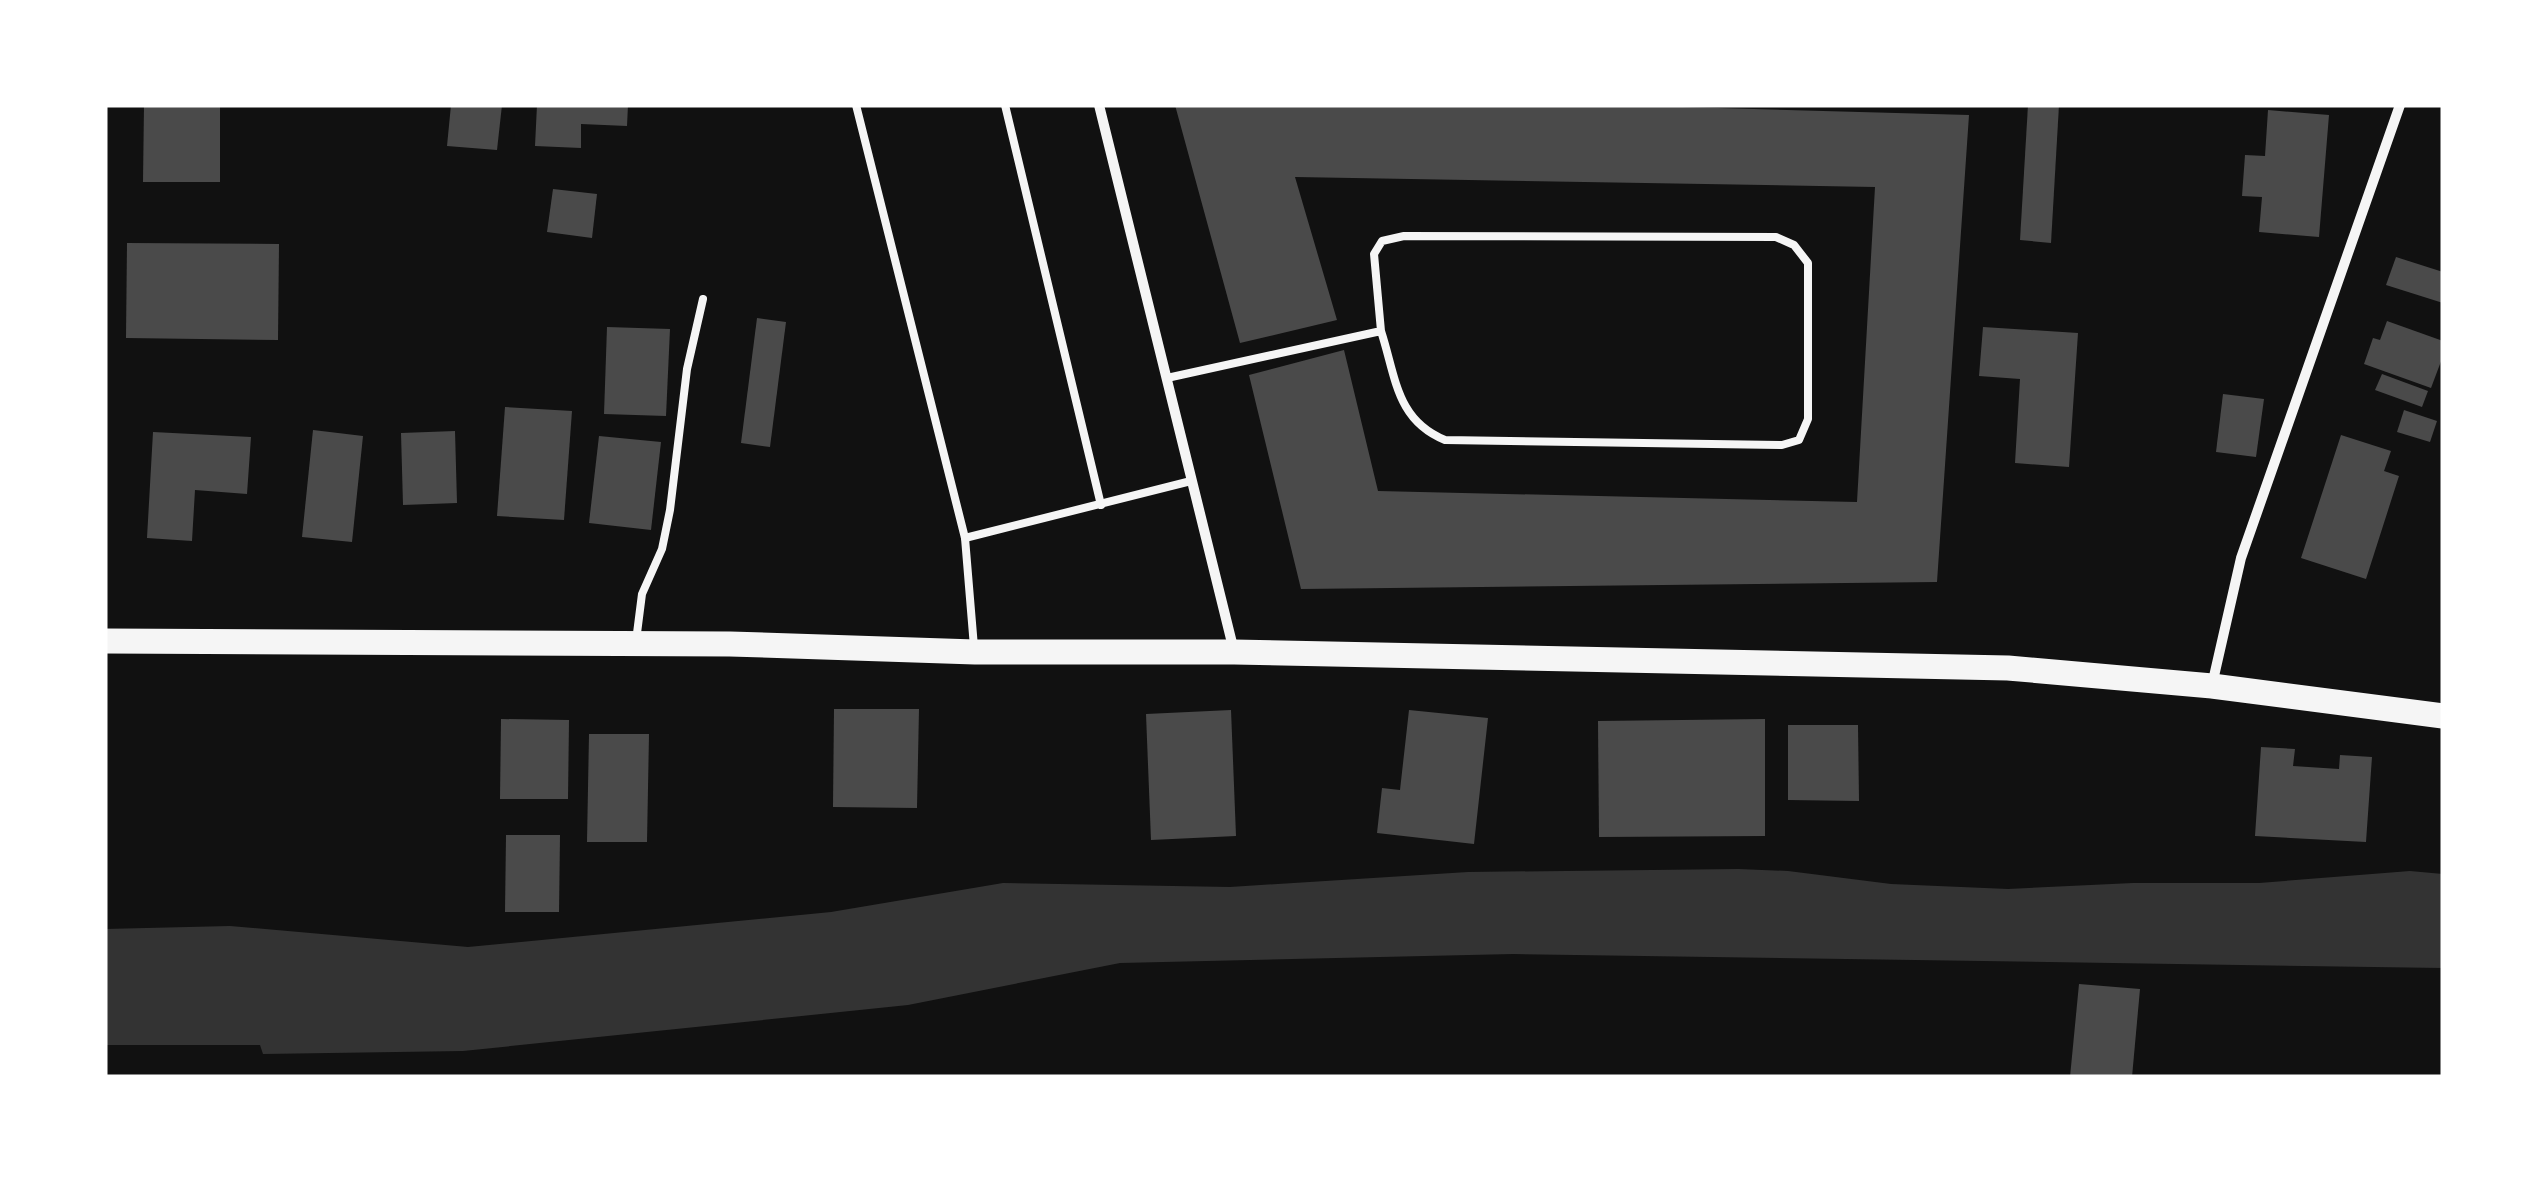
<svg xmlns="http://www.w3.org/2000/svg" width="2548" height="1182" font-family="Roboto,sans-serif">
<style>
.water{fill:#333}
.building{fill:#4a4a4a}
.lines{fill:none;stroke-linecap:round;stroke-linejoin:round}
.service{stroke:#f5f5f5;stroke-width:8}
.minor{stroke:#f5f5f5;stroke-width:10}
.primary{stroke:#f5f5f5;stroke-width:25}
</style>
<rect width="100%" height="100%" fill="#111"/>
<path class="water" d="M 1738,869 L 1788,871 L 1891,884 L 2008,889 L 2133,883 L 2259,883 L 2410,871 L 2443,874 L 2443,968 L 1513,954 L 1120,963 L 908,1005 L 463,1051 L 263,1054 L 260,1045 L 105,1045 L 105,929 L 230,926 L 468,947 L 831,912 L 1003,883 L 1230,887 L 1468,872 Z"/>
<g class="building">
<path d="M 144,105 L 220,105 L 220,182 L 143,182 Z"/>
<path d="M 451,105 L 502,105 L 497,150 L 447,146 Z"/>
<path d="M 537,105 L 628,105 L 627,126 L 581,124 L 581,148 L 535,146 Z"/>
<path d="M 1175,105 L 1612,105 L 1969,115 L 1937,582 L 1301,589 L 1249,375 L 1344,350 L 1378,491 L 1857,502 L 1875,187 L 1295,177 L 1337,320 L 1240,343 Z"/>
<path d="M 2028,105 L 2059,105 L 2051,243 L 2020,240 Z"/>
<path d="M 2268,110 L 2329,115 L 2319,237 L 2259,232 L 2262,197 L 2242,196 L 2245,155 L 2265,156 Z"/>
<path d="M 553,189 L 597,194 L 592,238 L 547,232 Z"/>
<path d="M 127,243 L 279,244 L 278,340 L 126,338 Z"/>
<path d="M 2396,257 L 2443,272 L 2443,303 L 2386,285 Z"/>
<path d="M 757,318 L 786,322 L 770,447 L 741,443 Z"/>
<path d="M 2387,321 L 2443,341 L 2443,356 L 2431,388 L 2364,364 L 2373,338 L 2380,340 Z"/>
<path d="M 607,327 L 670,329 L 666,416 L 604,414 Z"/>
<path d="M 1983,327 L 2078,333 L 2069,467 L 2015,463 L 2020,379 L 1979,376 Z"/>
<path d="M 2382,374 L 2428,391 L 2422,407 L 2375,390 Z"/>
<path d="M 2223,394 L 2264,399 L 2256,457 L 2216,452 Z"/>
<path d="M 505,407 L 572,411 L 564,520 L 497,516 Z"/>
<path d="M 2404,410 L 2437,421 L 2430,442 L 2397,432 Z"/>
<path d="M 313,430 L 363,436 L 352,542 L 302,537 Z"/>
<path d="M 455,431 L 457,503 L 403,505 L 401,433 Z"/>
<path d="M 153,432 L 251,437 L 247,494 L 195,490 L 192,541 L 147,538 Z"/>
<path d="M 2341,435 L 2391,451 L 2384,471 L 2399,476 L 2366,579 L 2301,558 Z"/>
<path d="M 599,436 L 661,442 L 651,530 L 589,523 Z"/>
<path d="M 834,709 L 919,709 L 917,808 L 833,807 Z"/>
<path d="M 1231,710 L 1236,836 L 1151,840 L 1146,714 Z"/>
<path d="M 1409,710 L 1488,718 L 1474,844 L 1377,833 L 1382,788 L 1400,790 Z"/>
<path d="M 501,719 L 569,720 L 568,799 L 500,799 Z"/>
<path d="M 1765,719 L 1765,836 L 1599,837 L 1598,721 Z"/>
<path d="M 1788,725 L 1858,725 L 1859,801 L 1788,800 Z"/>
<path d="M 589,734 L 649,734 L 647,842 L 587,842 Z"/>
<path d="M 2261,747 L 2295,749 L 2293,766 L 2339,769 L 2340,755 L 2372,757 L 2366,842 L 2255,836 Z"/>
<path d="M 506,835 L 560,835 L 559,912 L 505,912 Z"/>
<path d="M 2079,984 L 2140,989 L 2132,1077 L 2070,1077 Z"/>
</g>
<g class="lines">
<g class="service">
<path d="M 856,105 L 965,538 L 974,647"/>
<path d="M 1005,105 L 1101,505"/>
<path d="M 1167,378 L 1381,331 L 1374,254 L 1382,241 L 1404,236 L 1776,237 L 1794,245 L 1808,263 L 1808,419 L 1799,440 L 1782,445 L 1445,440 C 1396,420 1396,377 1381,331"/>
<path d="M 965,538 L 1191,481"/>
<path d="M 636,641 L 642,594 L 662,549 L 670,510 L 687,369 L 703,299"/>
</g>
<g class="minor">
<path d="M 1099,105 L 1234,651"/>
<path d="M 2212,685 L 2241,558 L 2400,105"/>
</g>
<path class="primary" d="M 105,641 L 730,644 L 975,652 L 1234,652 L 2008,668 L 2212,686 L 2443,716"/>
</g>
<rect width="2548" height="1182" fill="none" stroke="#ffffff" stroke-width="215"/>
</svg>
